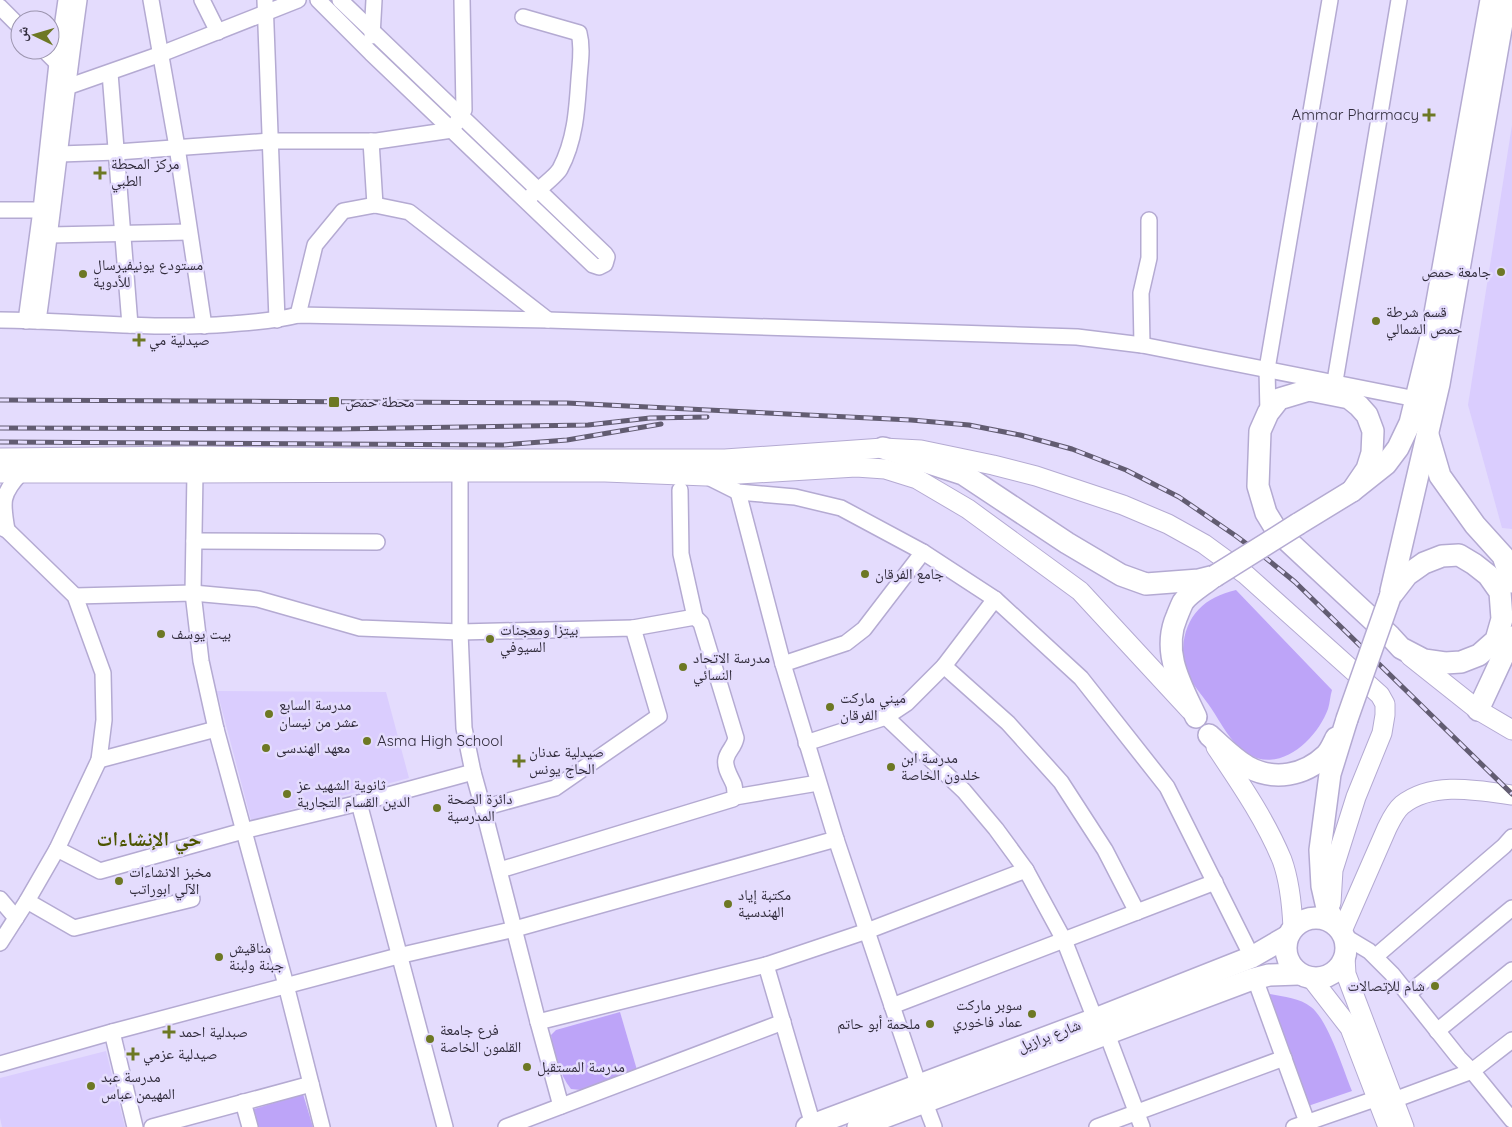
<svg xmlns="http://www.w3.org/2000/svg" width="1512" height="1127" font-family="Quicksand,'Noto Naskh Arabic',sans-serif">
<style>
.built{fill:#dacdfe}
.green{fill:#bda4f8}
.lines{fill:none;stroke-linecap:round;stroke-linejoin:round}
.minor-casing{stroke:#b4aad2;stroke-width:18}
.major-casing{stroke:#b4aad2;stroke-width:21}
.highway-casing{stroke:#b4aad2;stroke-width:24}
.minor{stroke:#fff;stroke-width:15}
.major{stroke:#fff;stroke-width:19}
.highway{stroke:#fff;stroke-width:21}
.rail-casing{stroke:#625c71;stroke-width:5}
.rail{stroke:#e4dcfd;stroke-width:3;stroke-dasharray:9;stroke-linecap:butt}
.highway-bridge-casing{stroke:#b4aad2;stroke-width:24;stroke-linecap:butt}
.highway-bridge{stroke:#fff;stroke-width:21}
.poi-dot{fill:#6d7824;stroke:#e4dcfd;stroke-width:2}
.labels{text-anchor:middle;stroke-width:5;stroke-linejoin:round;paint-order:stroke}
.poi-label{font-size:15px;fill:#302b3b;stroke:#e4dcfd;text-anchor:start}
.street-label{font-size:15px;fill:#302b3b;stroke:#e4dcfd}
.district-label{font-size:20px;font-weight:bold;fill:#4c5500;stroke:#e4dcfd}
</style>
<rect width="100%" height="100%" fill="#e4dcfd"/>
<g class="built">
<path d="M 1512,125 L 1512,529 L 1502,528 L 1468,405 Z"/>
<path d="M 217,691 L 386,692 L 409,778 L 251,820 Z"/>
<path d="M 106,1051 L 125,1127 L 2,1127 L 0,1118 L 0,1078 Z"/>
</g>
<g class="green">
<path d="M 1236,590 L 1332,690 C 1330,696 1330,703 1328,709 C 1317,739 1280,775 1246,753 C 1231,743 1221,723 1211,708 C 1206,700 1186,676 1183,668 C 1182,662 1183,654 1183,649 C 1185,615 1205,597 1236,590 Z"/>
<path d="M 1270,994 C 1284,997 1300,998 1311,1007 C 1328,1020 1343,1069 1352,1091 L 1308,1106 L 1267,997 Z"/>
<path d="M 620,1012 L 637,1070 L 581,1090 L 571,1089 C 560,1075 553,1053 551,1035 L 556,1030 Z"/>
<path d="M 303,1094 L 313,1127 L 255,1127 L 251,1110 Z"/>
</g>
<g class="lines">
<g class="minor-casing">
<g id="minor">
<path d="M 151,0 L 177,147 L 204,326"/>
<path d="M 202,0 L 218,32"/>
<path d="M 265,0 L 277,320"/>
<path d="M 318,0 L 371,53 L 593,265 L 599,267 L 605,264 L 607,257 L 605,254 L 340,0"/>
<path d="M 0,7 L 20,27"/>
<path d="M 523,17 L 579,33 C 583,48 580,64 579,79 C 577,110 575,141 560,169 C 555,177 540,188 532,195"/>
<path d="M 372,36 L 374,0"/>
<path d="M 44,50 L 57,63"/>
<path d="M 110,73 L 130,325"/>
<path d="M 67,87 L 161,54 L 298,0"/>
<path d="M 371,141 L 375,205"/>
<path d="M 60,154 L 117,152 L 270,141 L 377,141 L 452,130 L 464,110 L 462,0"/>
<path d="M 0,210 L 41,210"/>
<path d="M 50,235 L 189,232"/>
<path d="M 298,315 L 315,245 L 343,211 L 375,205 L 409,212 L 548,320"/>
<path d="M 0,320 C 76,321 153,330 230,324 C 253,322 275,321 298,315 L 548,320 L 1077,337 L 1142,345 L 1416,399"/>
<path d="M 26,321 L 41,210 L 57,63 L 66,0"/>
<path d="M 38,321 C 53,214 64,107 79,0"/>
<path d="M 1142,345 L 1141,293 L 1149,258 L 1149,220"/>
<path d="M 1333,393 L 1399,0"/>
<path d="M 1268,413 L 1267,369 L 1330,0"/>
<path d="M 460,472 L 460,632 L 464,728 L 473,772 L 483,808 L 538,1022 L 561,1106"/>
<path d="M 195,473 L 193,593 L 201,661 L 216,729 L 286,985 L 322,1127"/>
<path d="M 706,476 L 738,492 L 795,497 L 841,508 L 923,552 L 995,599 L 1081,678 L 1167,787 L 1252,957"/>
<path d="M 680,490 L 681,554 L 695,617"/>
<path d="M 0,527 L 7,530 L 75,596 L 103,673 L 104,720 L 99,760 L 57,849 L 27,901 L 0,943"/>
<path d="M 7,530 C 2,502 1,494 21,473"/>
<path d="M 194,541 L 377,542"/>
<path d="M 75,596 L 193,593 L 258,599 L 360,628 L 460,632 L 633,628 L 659,716 L 555,788 L 483,808"/>
<path d="M 783,664 L 846,643 L 864,629 L 923,552"/>
<path d="M 944,666 L 1008,723 L 1061,782 L 1105,850 L 1137,912"/>
<path d="M 886,717 L 964,791 L 996,829 L 1026,870"/>
<path d="M 806,743 L 886,717 L 907,703 L 944,666 L 995,599"/>
<path d="M 99,760 L 216,729"/>
<path d="M 735,797 L 818,783"/>
<path d="M 359,803 L 445,1127"/>
<path d="M 836,839 L 919,1086"/>
<path d="M 57,849 L 100,871 L 243,831 L 359,803 L 473,772"/>
<path d="M 500,870 L 733,799 L 735,797 C 735,793 735,789 734,785 C 731,777 724,768 726,759 C 728,750 734,748 736,738 L 701,623 L 695,617 L 633,628"/>
<path d="M 0,899 L 16,918"/>
<path d="M 27,901 L 74,928 L 192,899"/>
<path d="M 1344,936 L 1369,951 L 1392,974 L 1459,1058 L 1472,1071 L 1512,1120"/>
<path d="M 1376,956 L 1504,846 L 1512,837"/>
<path d="M 1255,979 L 1307,1122"/>
<path d="M 1408,994 L 1512,908"/>
<path d="M 892,1006 L 1215,882"/>
<path d="M 538,1022 L 766,965"/>
<path d="M 1437,1031 L 1512,970"/>
<path d="M 112,1032 L 135,1127"/>
<path d="M 1107,1034 L 1142,1127"/>
<path d="M 0,1064 L 112,1032 L 398,956 L 515,929 L 836,839 L 783,664 L 738,492"/>
<path d="M 1394,1100 L 1472,1071 L 1512,1040"/>
<path d="M 243,1102 L 250,1127"/>
<path d="M 925,1103 L 934,1127"/>
<path d="M 813,1125 L 766,965 L 867,931 L 1026,870 L 1064,940 L 1095,1019"/>
<path d="M 152,1127 L 311,1084"/>
<path d="M 506,1127 L 783,1022"/>
<path d="M 1097,1127 L 1284,1058"/>
<path d="M 1294,1127 L 1378,1098"/>
</g>
</g>
<g class="major-casing">
<g id="major">
<path d="M 0,458 L 197,456 L 460,459 L 725,459 L 883,448 L 921,450 L 993,465 L 1036,476 L 1123,505 L 1168,524 L 1204,544 L 1245,574 L 1380,695 L 1385,704 L 1385,715 L 1382,733 L 1356,797 L 1333,870 L 1331,903"/>
<path d="M 0,473 L 195,473 L 460,472 L 605,472 L 706,476 L 856,467 L 885,469 L 917,479 L 968,509 L 1080,591 L 1190,710"/>
<path d="M 1410,656 L 1478,710 L 1512,730"/>
<path d="M 1216,747 C 1240,783 1265,819 1282,860 C 1290,882 1292,906 1293,928"/>
<path d="M 1342,931 L 1387,828 C 1391,820 1395,811 1402,805 C 1432,781 1477,790 1512,795"/>
<path d="M 1345,957 L 1346,974 L 1404,1127"/>
<path d="M 1312,979 L 1350,1028 L 1388,1127"/>
</g>
</g>
<g class="highway-casing">
<g id="highway">
<path d="M 1428,435 L 1440,476 L 1475,525 L 1503,556 L 1512,582"/>
<path d="M 883,448 L 963,474 L 1067,543 L 1121,575 L 1146,584 L 1199,580 L 1215,576"/>
<path d="M 1352,491 L 1367,469 L 1372,453 L 1373,431 L 1367,415 L 1359,406 L 1349,398 L 1309,390 L 1279,399 L 1268,413 L 1260,431 L 1258,486 L 1266,513 L 1277,531 L 1390,636 L 1401,648 L 1424,660 L 1445,663 L 1461,662 L 1479,655 L 1496,640 L 1502,619 L 1500,592 L 1488,575 L 1474,564 L 1459,555 L 1442,556 L 1424,563 L 1407,575 L 1390,597"/>
<path d="M 1298,524 L 1352,491 L 1386,464 L 1398,448 L 1410,423 L 1430,341 L 1491,0"/>
<path d="M 1391,591 L 1439,384 L 1506,0"/>
<path d="M 1478,710 L 1512,637"/>
<path d="M 1196,717 C 1181,685 1161,652 1177,616 C 1179,611 1181,606 1183,602 C 1189,593 1205,584 1213,577"/>
<path d="M 1209,735 C 1220,745 1235,760 1248,767 C 1274,781 1304,776 1326,755 C 1330,751 1333,744 1336,738"/>
<circle cx="1316" cy="948" r="30"/>
<path d="M 1336,925 L 1327,908 L 1322,886 L 1320,850 L 1330,774 L 1347,719"/>
<path d="M 807,1127 L 1095,1019 L 1252,957 L 1288,936"/>
<path d="M 858,1127 L 1250,980 L 1269,975 L 1299,974"/>
</g>
</g>
<use href="#minor" class="minor"/>
<use href="#major" class="major"/>
<use href="#highway" class="highway"/>
<g class="rail-casing">
<g id="rail">
<path d="M 0,400 L 567,403 L 828,416 L 911,420 L 969,425 L 1020,435 L 1072,449 L 1126,470 L 1179,497 L 1236,536 L 1267,559 L 1295,582 L 1512,794"/>
<path d="M 0,428 L 338,429 L 588,425 L 650,418 L 707,417"/>
<path d="M 0,442 L 503,445 L 567,440 L 661,424"/>
</g>
</g>
<use href="#rail" class="rail"/>
<g class="highway-bridge-casing">
<g id="highway-bridge">
<path d="M 1215,576 L 1298,524"/>
<path d="M 1347,719 L 1390,597"/>
</g>
</g>
<use href="#highway-bridge" class="highway-bridge"/>
</g>
<g class="poi-dot">
<path d="M1426.5 107.5h5v5h5v5h-5v5h-5v-5h-5v-5h5z"/>
<path d="M97.5 165.5h5v5h5v5h-5v5h-5v-5h-5v-5h5z"/>
<circle cx="1501" cy="272" r="5"/>
<circle cx="83" cy="274" r="5"/>
<circle cx="1376" cy="321" r="5"/>
<path d="M136.5 332.5h5v5h5v5h-5v5h-5v-5h-5v-5h5z"/>
<rect x="328" y="396" width="12" height="12" rx="2.5"/>
<circle cx="865" cy="574" r="5"/>
<circle cx="161" cy="634" r="5"/>
<circle cx="490" cy="639" r="5"/>
<circle cx="683" cy="667" r="5"/>
<circle cx="830" cy="707" r="5"/>
<circle cx="269" cy="714" r="5"/>
<circle cx="367" cy="741" r="5"/>
<circle cx="266" cy="748" r="5"/>
<path d="M516.5 753.5h5v5h5v5h-5v5h-5v-5h-5v-5h5z"/>
<circle cx="891" cy="767" r="5"/>
<circle cx="287" cy="794" r="5"/>
<circle cx="437" cy="808" r="5"/>
<circle cx="119" cy="881" r="5"/>
<circle cx="728" cy="904" r="5"/>
<circle cx="219" cy="957" r="5"/>
<circle cx="1435" cy="986" r="5"/>
<circle cx="1032" cy="1014" r="5"/>
<circle cx="930" cy="1024" r="5"/>
<path d="M166.5 1024.5h5v5h5v5h-5v5h-5v-5h-5v-5h5z"/>
<circle cx="430" cy="1039" r="5"/>
<path d="M130.5 1046.5h5v5h5v5h-5v5h-5v-5h-5v-5h5z"/>
<circle cx="527" cy="1067" r="5"/>
<circle cx="91" cy="1086" r="5"/>
</g>
<g class="labels">
<g class="poi-label">
<text x="1419" y="120" text-anchor="end">Ammar Pharmacy</text>
<text x="111" y="169">مركز المحطة<tspan x="111" dy="17">الطبي</tspan></text>
<text x="93" y="270">مستودع يونيفيرسال<tspan x="93" dy="17">للأدوية</tspan></text>
<text x="1491" y="277" text-anchor="end">جامعة حمص</text>
<text x="1386" y="317">قسم شرطة<tspan x="1386" dy="17">حمص الشمالي</tspan></text>
<text x="149" y="345">صيدلية مي</text>
<text x="345" y="407">محطة حمص</text>
<text x="875" y="579">جامع الفرقان</text>
<text x="500" y="635">بيتزا ومعجنات<tspan x="500" dy="17">السيوفي</tspan></text>
<text x="171" y="639">بيت يوسف</text>
<text x="693" y="663">مدرسة الاتحاد<tspan x="693" dy="17">النسائي</tspan></text>
<text x="840" y="703">ميني ماركت<tspan x="840" dy="17">الفرقان</tspan></text>
<text x="279" y="710">مدرسة السابع<tspan x="279" dy="17">عشر من نيسان</tspan></text>
<text x="377" y="746">Asma High School</text>
<text x="276" y="753">معهد الهندسى</text>
<text x="529" y="757">صيدلية عدنان<tspan x="529" dy="17">الحاج يونس</tspan></text>
<text x="901" y="763">مدرسة ابن<tspan x="901" dy="17">خلدون الخاصة</tspan></text>
<text x="297" y="790">ثانوية الشهيد عز<tspan x="297" dy="17">الدين القسام التجارية</tspan></text>
<text x="447" y="804">دائرة الصحة<tspan x="447" dy="17">المدرسية</tspan></text>
<text x="129" y="877">مخبز الانشاءات<tspan x="129" dy="17">الآلي ابوراتب</tspan></text>
<text x="738" y="900">مكتبة إياد<tspan x="738" dy="17">الهندسية</tspan></text>
<text x="229" y="953">مناقيش<tspan x="229" dy="17">جبنة ولبنة</tspan></text>
<text x="1425" y="991" text-anchor="end">شام للإتصالات</text>
<text x="1022" y="1010" text-anchor="end">سوبر ماركت<tspan x="1022" dy="17">عماد فاخوري</tspan></text>
<text x="920" y="1029" text-anchor="end">ملحمة أبو حاتم</text>
<text x="440" y="1035">فرع جامعة<tspan x="440" dy="17">القلمون الخاصة</tspan></text>
<text x="179" y="1037">صبدلية احمد</text>
<text x="143" y="1059">صيدلية عزمي</text>
<text x="537" y="1072">مدرسة المستقبل</text>
<text x="101" y="1082">مدرسة عبد<tspan x="101" dy="17">المهيمن عباس</tspan></text>
</g>
<g class="street-label">
<text transform="translate(1049 1036) rotate(-21)" y="5">شارع برازيل</text>
</g>
<g class="district-label">
<text x="149" y="846">حي الإنشاءات</text>
</g>
</g>
<g transform="translate(35 35) rotate(275)"><circle r="24" fill="#e4dcfd" stroke="#9c95af"/>
<path d="M0-4L9 19L0 12L-9 19Z" fill="#6d7824"/>
<text y="-8" font-size="14" font-weight="bold" text-anchor="middle" fill="#302b3b">ش</text>
</g>
</svg>
